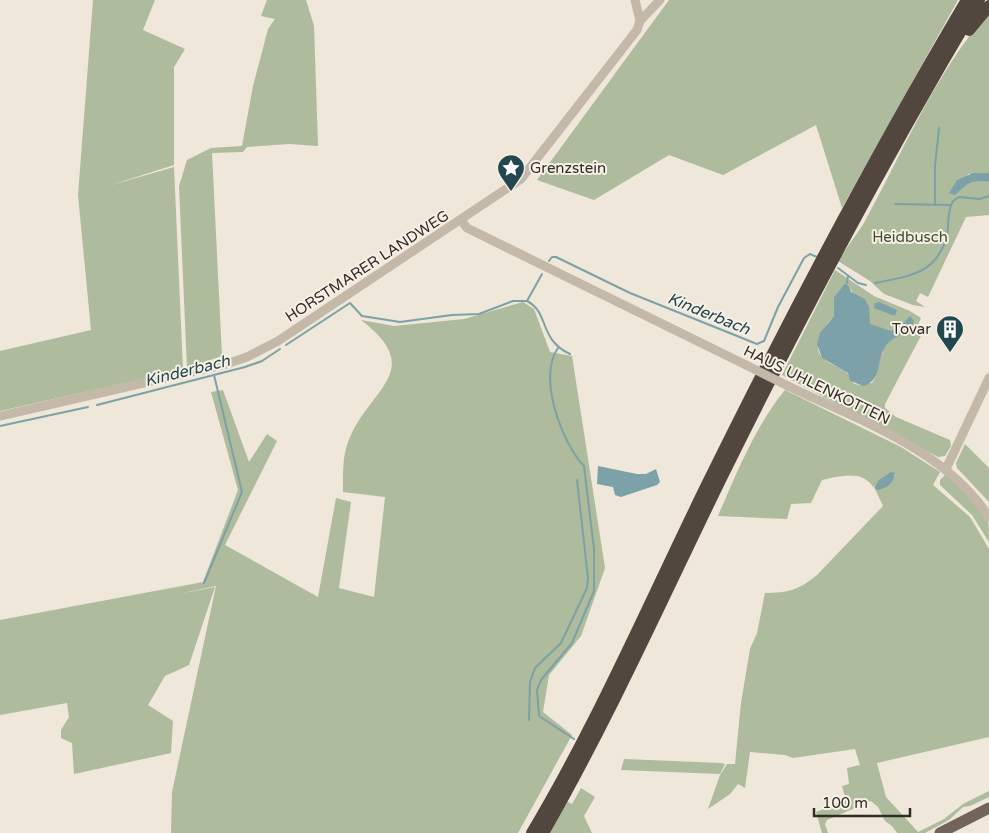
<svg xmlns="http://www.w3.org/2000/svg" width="989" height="833" font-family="'Varela Round',sans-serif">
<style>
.green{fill:#aebb9c;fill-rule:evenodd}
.water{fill:#7da1a8}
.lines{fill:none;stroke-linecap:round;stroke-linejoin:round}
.stream{stroke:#7da1a8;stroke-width:2}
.minor{stroke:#c4b8a8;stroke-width:9}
.major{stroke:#72645a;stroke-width:11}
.highway{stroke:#52473f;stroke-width:12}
.minor-bridge{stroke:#c4b8a8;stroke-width:9}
.labels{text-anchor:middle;stroke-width:4;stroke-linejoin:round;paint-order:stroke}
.poi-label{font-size:15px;fill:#322c27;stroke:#f6f0e6;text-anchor:start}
.park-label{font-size:15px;fill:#3f4d2e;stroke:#f6f0e6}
.street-label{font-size:15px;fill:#322c27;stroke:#f6f0e6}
.water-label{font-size:16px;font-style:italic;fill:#22474e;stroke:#f6f0e6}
</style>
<rect width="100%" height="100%" fill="#eee7da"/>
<g class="green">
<path d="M 93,0 L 155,0 L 143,30 L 185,49 L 174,67 L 174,165 L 108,186 L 174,167 L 183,370 L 0,411 L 0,351 L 91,330 L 78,195 Z"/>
<path d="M 267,0 L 306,0 L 314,26 L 318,146 L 289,144 L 247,147 L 243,152 L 212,153 L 222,356 L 187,368 L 179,186 L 187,160 L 211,148 L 242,146 L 253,86 L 268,29 L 275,19 L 261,16 Z"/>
<path d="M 669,0 L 958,0 L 842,208 L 816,125 L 723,175 L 669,155 L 594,200 L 537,180 Z"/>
<path d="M 989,12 L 989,173 L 968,174 L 957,194 C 964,181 975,181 989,182 L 989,215 L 966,217 L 928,297 L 920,293 L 916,301 L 925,307 L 913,305 L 884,294 L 870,281 L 838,261 C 846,248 856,236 864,223 C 903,152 935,73 989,12 Z"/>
<path d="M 835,270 L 874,296 L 910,311 L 921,318 L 917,327 L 924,330 L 885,404 L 885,408 L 896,417 L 950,440 L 951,446 L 945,456 L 938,457 L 782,375 ZM 845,283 L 849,286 L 883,352 C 877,363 880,373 872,383 C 867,383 860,386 855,384 C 849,382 851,376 846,372 C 836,365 821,362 818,349 L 827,324 L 834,316 L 834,297 Z"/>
<path d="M 523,302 L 534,309 L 550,352 L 572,356 L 605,568 L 581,636 L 549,675 L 543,712 L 572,735 L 518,833 L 171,833 L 172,792 L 216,586 L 178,594 L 215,587 L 189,665 L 165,676 L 148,705 L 173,721 L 171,753 L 74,774 L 72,743 L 61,738 L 61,730 L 69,717 L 67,703 L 0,715 L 0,620 L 203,582 L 238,490 L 211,392 L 223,390 L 249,462 L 267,434 L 277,441 L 225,545 L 318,597 L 336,498 L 351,502 L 339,588 L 374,597 L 385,497 L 343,492 C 343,472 342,453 351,435 C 373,387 425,369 361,320 L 394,326 L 464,319 Z"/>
<path d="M 785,390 L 901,447 L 940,472 L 933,485 L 970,517 L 989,549 L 989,737 L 877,763 L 886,797 L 918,832 L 944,819 L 963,804 L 989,791 L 989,797 L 970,806 L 963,807 L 949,820 L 925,833 L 897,833 L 892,826 L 885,821 L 878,807 L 871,801 L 827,820 L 825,824 L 828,833 L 822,833 L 816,812 L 846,800 L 842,786 L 849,784 L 847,768 L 860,765 L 855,749 L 793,758 L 785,755 L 750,752 L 745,788 L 738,784 L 730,794 L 708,809 L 720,775 L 727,764 L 735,764 L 741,703 L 750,649 L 757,633 L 765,593 C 788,593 799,590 817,575 L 883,506 L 875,489 L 886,487 L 895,476 L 895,474 L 873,487 C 862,469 839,477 822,480 L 811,503 L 791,504 L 787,519 L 718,516 C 736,474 756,425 785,390 Z"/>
<path d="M 965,444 L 989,468 L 989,502 L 957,468 L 956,463 Z"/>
<path d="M 946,474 C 960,487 980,504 988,522 C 989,527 989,536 989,542 L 972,515 L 940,485 L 940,480 Z"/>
<path d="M 624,759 L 721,763 L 725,764 L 720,774 L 621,770 Z"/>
<path d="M 581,788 L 595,797 L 584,816 L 592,833 L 548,833 L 566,801 L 572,804 Z"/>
</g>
<g class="water">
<path d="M 973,173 L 989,173 L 989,182 C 969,180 968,183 955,195 L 949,193 L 957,180 Z"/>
<path d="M 845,283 L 849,286 L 851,292 L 865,299 L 869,307 L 870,324 L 891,331 L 901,326 L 910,316 L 914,321 C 910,334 892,335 885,347 C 876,361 883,379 864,386 L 850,381 L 848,373 L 822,358 L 817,344 L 820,333 L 834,316 L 834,297 Z"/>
<path d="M 879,302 L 897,310 L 895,316 L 874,308 L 875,303 Z"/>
<path d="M 598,466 L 637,474 L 646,474 L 656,469 L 660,482 L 657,485 L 621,497 L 615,495 L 613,487 L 597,484 Z"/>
<path d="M 891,472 L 895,473 C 894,483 887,488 878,490 L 874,488 L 879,480 Z"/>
</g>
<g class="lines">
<g class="stream">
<path d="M 895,204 L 950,205"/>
<path d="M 935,205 L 935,166 L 939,128"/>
<path d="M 549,261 L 552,257 L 556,257 L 630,293 L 757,344 L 764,341 L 778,307 L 804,258 L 810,254 L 817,257"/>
<path d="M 838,268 L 858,283 L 866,285"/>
<path d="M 847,283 L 848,276"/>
<path d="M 875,283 C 908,276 937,275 947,235 C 949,224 947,211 953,201 L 959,197 L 979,199 L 989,196"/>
<path d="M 527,301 C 550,313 538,339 570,354"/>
<path d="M 286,345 L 350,303 L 362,316 L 400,322 L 452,315 L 479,314 L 513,301 L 527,301 L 542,274"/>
<path d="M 558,348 C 537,377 562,443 584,466 L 594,549 L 594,591 L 572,643 L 541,680 L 537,690 L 539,716 L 574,739"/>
<path d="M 97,405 L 245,367 L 262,361 L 280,349"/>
<path d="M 0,426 L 88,407"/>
<path d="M 204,583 L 242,492 L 214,375"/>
<path d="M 529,720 L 530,682 L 535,668 L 561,643 L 587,588 L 588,578 L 577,480"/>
</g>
<g class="minor">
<path d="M 635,0 L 640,21"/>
<path d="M 461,220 L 467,228 L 746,365"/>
<path d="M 788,386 C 858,420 945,449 989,517"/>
<path d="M 0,416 L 226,364 L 247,357 L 278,341 L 521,179 L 637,30 L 640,21 L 660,0"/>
<path d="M 946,469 L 989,378"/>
</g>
<path class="major" d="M 940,833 L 989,808"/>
<g class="highway">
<path d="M 969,30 L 989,6"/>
<path d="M 532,833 C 597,724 648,606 704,491 C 786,324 872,160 967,0"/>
<path d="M 543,833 C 609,718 663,597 721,478 C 801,316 886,156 979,0"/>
</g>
<path class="minor-bridge" d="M 746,365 L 788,386"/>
</g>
<defs>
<g id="sight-pin" transform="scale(1.4375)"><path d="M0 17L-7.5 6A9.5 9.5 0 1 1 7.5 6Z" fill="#22474e" stroke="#f6f0e6"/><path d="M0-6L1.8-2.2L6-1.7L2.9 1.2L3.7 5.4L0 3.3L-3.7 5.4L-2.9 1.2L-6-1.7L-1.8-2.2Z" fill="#fff"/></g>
<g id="building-pin" transform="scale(1.4375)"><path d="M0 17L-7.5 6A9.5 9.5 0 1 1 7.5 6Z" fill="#22474e" stroke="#f6f0e6"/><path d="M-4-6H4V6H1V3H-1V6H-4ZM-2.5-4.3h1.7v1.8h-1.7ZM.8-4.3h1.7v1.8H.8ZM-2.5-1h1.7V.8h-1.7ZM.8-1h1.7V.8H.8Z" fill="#fff"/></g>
</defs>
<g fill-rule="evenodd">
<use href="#sight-pin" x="511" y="168"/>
<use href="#building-pin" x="950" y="329"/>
</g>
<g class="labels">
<g class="poi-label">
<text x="530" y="173">Grenzstein</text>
<text x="931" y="334" text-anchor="end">Tovar</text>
</g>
<g class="park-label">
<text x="910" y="242">Heidbusch</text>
</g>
<g class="street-label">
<text transform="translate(367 266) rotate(-33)" y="5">HORSTMARER LANDWEG</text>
<text transform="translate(817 385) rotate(26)" y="5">HAUS UHLENKOTTEN</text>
</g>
<g class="water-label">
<text transform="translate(709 313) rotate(22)" y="6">Kinderbach</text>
<text transform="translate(187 370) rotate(-14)" y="6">Kinderbach</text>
</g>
</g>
<path d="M814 808v8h96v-8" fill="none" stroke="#322c27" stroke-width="2.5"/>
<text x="822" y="808" font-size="15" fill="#322c27" stroke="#f6f0e6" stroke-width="4" paint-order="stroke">100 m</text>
</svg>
